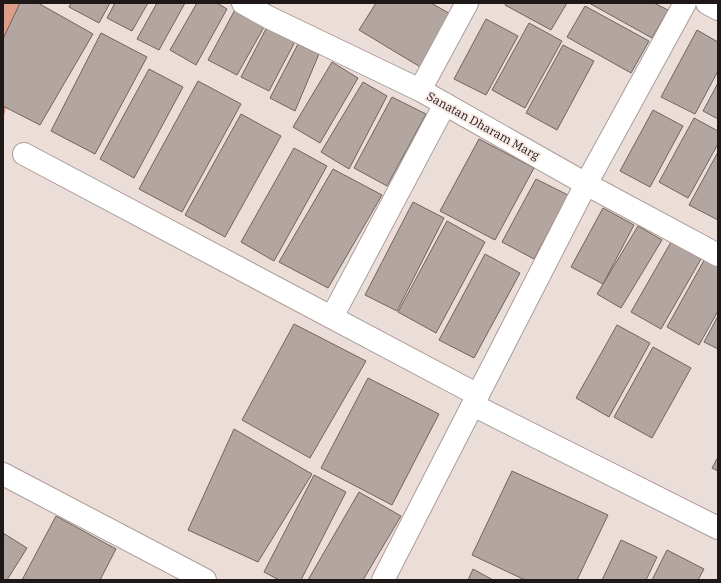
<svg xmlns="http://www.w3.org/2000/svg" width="721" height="583" font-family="'IBM Plex Serif',serif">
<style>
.green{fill:#dd9d88}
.building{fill:#b3a6a1;stroke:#706460}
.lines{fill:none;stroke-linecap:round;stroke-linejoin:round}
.street-casing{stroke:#ab9d99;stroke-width:24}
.street{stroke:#fff;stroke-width:22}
.labels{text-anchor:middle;stroke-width:4;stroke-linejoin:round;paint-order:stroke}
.street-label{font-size:12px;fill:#1e1918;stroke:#f9eae6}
</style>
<rect width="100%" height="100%" fill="#ebddd8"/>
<path class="green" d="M 3,3 L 32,3 L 3,120 Z"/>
<g class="building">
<path d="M 20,3 L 38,3 L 93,34 L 40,125 L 3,106 L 3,39 Z"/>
<path d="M 71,3 L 110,3 L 99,23 L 69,7 Z"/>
<path d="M 115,3 L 148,3 L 132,31 L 107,18 Z"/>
<path d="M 157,3 L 185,3 L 159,50 L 137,39 Z"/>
<path d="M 197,3 L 217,3 L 227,9 L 196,65 L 170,50 Z"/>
<path d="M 376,3 L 431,3 L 454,16 L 422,68 L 359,30 Z"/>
<path d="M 506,3 L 567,3 L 551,30 L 505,5 Z"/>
<path d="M 589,3 L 654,3 L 668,10 L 652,38 Z"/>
<path d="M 238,4 L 268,20 L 237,75 L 208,60 Z"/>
<path d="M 585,6 L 649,41 L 631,73 L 567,37 Z"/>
<path d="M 486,19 L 518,36 L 486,95 L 454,79 Z"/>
<path d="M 270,21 L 298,36 L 269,91 L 241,77 Z"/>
<path d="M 529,23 L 562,41 L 525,108 L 492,90 Z"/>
<path d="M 697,30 L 718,42 L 718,71 L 695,114 L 661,97 Z"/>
<path d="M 101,33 L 147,57 L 95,154 L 51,131 Z"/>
<path d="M 298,44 L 319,54 L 295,111 L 270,98 Z"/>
<path d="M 563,45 L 594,61 L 557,130 L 526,113 Z"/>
<path d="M 332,62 L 358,78 L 320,143 L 293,127 Z"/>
<path d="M 149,69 L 183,87 L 134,178 L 100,159 Z"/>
<path d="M 198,81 L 241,104 L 182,212 L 139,189 Z"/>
<path d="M 363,82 L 387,96 L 349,169 L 321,152 Z"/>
<path d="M 718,83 L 718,119 L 703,111 Z"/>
<path d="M 392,97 L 426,114 L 387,186 L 354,168 Z"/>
<path d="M 653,110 L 683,126 L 650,187 L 620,171 Z"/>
<path d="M 241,114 L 281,136 L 225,237 L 185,215 Z"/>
<path d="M 694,118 L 718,131 L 718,144 L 688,198 L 659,182 Z"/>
<path d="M 479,139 L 534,168 L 495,240 L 440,211 Z"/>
<path d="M 294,148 L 327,166 L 274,261 L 241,242 Z"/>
<path d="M 718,152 L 718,220 L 689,205 Z"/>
<path d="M 333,169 L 382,195 L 328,288 L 279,262 Z"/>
<path d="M 536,179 L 568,195 L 534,259 L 502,242 Z"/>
<path d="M 413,202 L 444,218 L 397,311 L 365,295 Z"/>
<path d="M 603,208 L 634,225 L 603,284 L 571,267 Z"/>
<path d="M 447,221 L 485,242 L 436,333 L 398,312 Z"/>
<path d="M 638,226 L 662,240 L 621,308 L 597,294 Z"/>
<path d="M 671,242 L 701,259 L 661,329 L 631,312 Z"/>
<path d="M 485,254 L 520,273 L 474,358 L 439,340 Z"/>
<path d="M 707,255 L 718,261 L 718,311 L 699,345 L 667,327 Z"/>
<path d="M 718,316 L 718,349 L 704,342 Z"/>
<path d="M 294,324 L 366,361 L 310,458 L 242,420 Z"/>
<path d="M 617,325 L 650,343 L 609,417 L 576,398 Z"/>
<path d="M 653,347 L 691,368 L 652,438 L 614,417 Z"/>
<path d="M 368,378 L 439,414 L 392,505 L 321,468 Z"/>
<path d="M 234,429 L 312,474 L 258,562 L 188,530 Z"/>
<path d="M 718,457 L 718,471 L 712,468 Z"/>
<path d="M 512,471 L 608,515 L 577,580 L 525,580 L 472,555 Z"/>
<path d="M 314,475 L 346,492 L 301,580 L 279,580 L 264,572 Z"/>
<path d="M 359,492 L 401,516 L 363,580 L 308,580 Z"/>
<path d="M 56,516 L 116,549 L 100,580 L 22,580 Z"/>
<path d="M 3,533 L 27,548 L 7,580 L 3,580 Z"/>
<path d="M 621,540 L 657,557 L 646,580 L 602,580 Z"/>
<path d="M 667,550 L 704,569 L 698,580 L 652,580 Z"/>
<path d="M 473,569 L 493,580 L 468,580 Z"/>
</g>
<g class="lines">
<g class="street-casing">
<g id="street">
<path d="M 243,3 L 268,17 L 420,90 L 586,184 L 718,255"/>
<path d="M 707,3 L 718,9"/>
<path d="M 420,90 L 467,3"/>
<path d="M 24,154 L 478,395"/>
<path d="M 332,317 L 445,104"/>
<path d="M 473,405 L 718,528"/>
<path d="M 3,474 L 205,580"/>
<path d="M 383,580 L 586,184 L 685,3"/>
</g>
</g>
<use href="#street" class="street"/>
</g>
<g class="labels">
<g class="street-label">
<text transform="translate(483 126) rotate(29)" y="4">Sanatan Dharam Marg</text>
</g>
</g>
<rect width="721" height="583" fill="none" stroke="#1e1918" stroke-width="8"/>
</svg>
